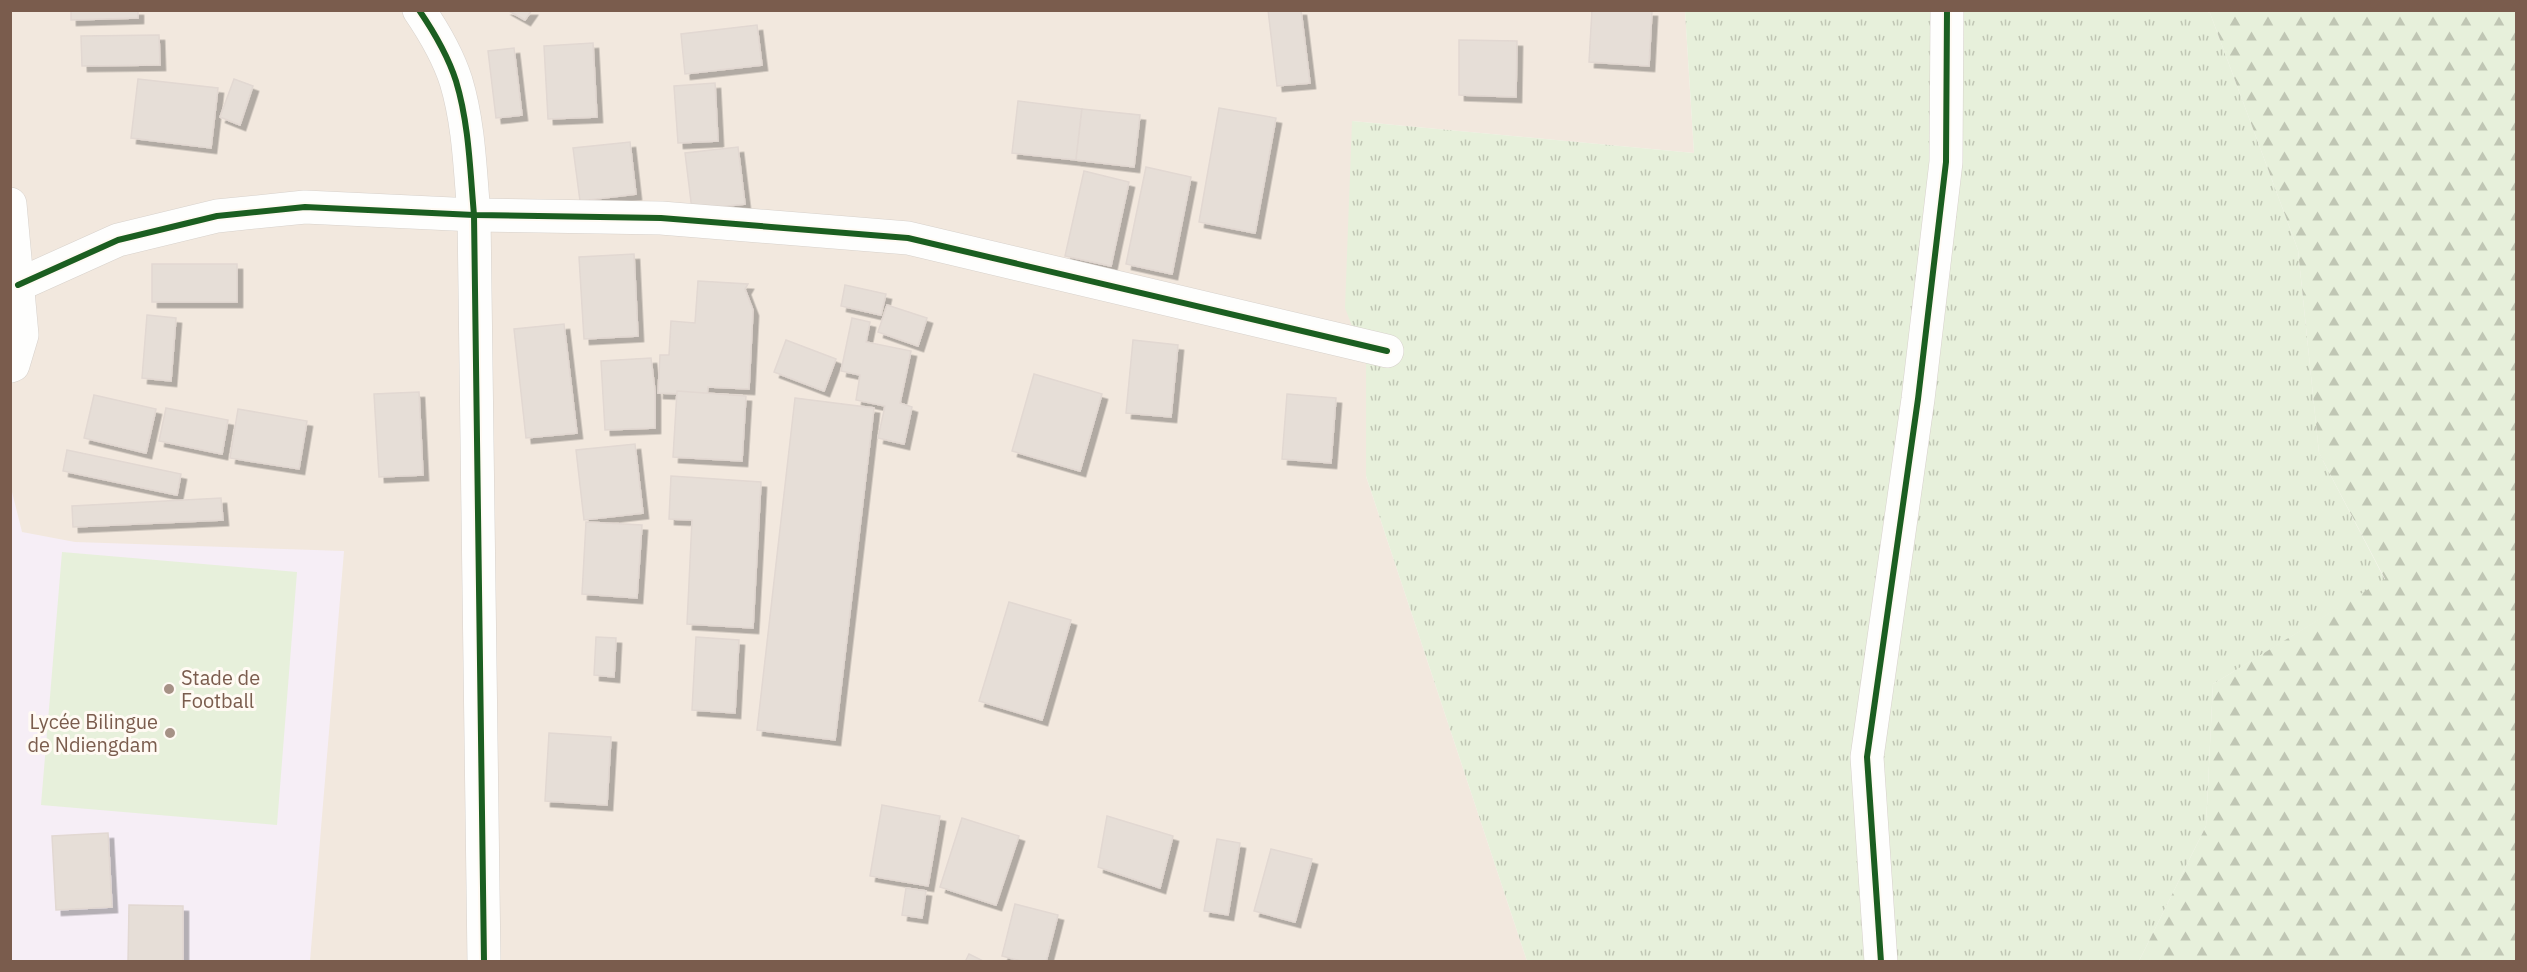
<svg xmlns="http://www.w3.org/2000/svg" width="2527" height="972" font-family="'IBM Plex Sans',sans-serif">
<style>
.residential{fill:#f2e8de}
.education{fill:#f6eef6}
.grass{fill:url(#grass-tufts)}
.forest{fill:url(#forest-firs)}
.pitch{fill:#e7f0db}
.building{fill:#e6ded7;stroke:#e2d8d2;stroke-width:1.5;filter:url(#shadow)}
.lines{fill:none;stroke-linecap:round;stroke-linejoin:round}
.minor-casing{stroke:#d7d1cb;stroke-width:34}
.tertiary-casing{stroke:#d7d1cb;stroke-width:34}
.minor{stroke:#fefefd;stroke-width:33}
.tertiary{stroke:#fefefd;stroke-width:33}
.cycleway-casing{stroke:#fffaf3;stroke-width:10}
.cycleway{stroke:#1b5e20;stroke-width:6}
.poi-dot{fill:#a69286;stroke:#fffaf3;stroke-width:2}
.labels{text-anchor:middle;stroke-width:6;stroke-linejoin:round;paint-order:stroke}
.poi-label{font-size:20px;fill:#7a5c4d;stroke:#fffaf3;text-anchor:start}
</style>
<defs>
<pattern id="grass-tufts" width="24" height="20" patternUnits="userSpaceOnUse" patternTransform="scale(1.5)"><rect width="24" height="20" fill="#e7f0db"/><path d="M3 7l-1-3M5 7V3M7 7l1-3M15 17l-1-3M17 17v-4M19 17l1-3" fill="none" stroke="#c0c6b4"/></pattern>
<pattern id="forest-firs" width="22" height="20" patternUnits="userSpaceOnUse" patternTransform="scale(1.5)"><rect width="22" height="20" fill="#e7f0db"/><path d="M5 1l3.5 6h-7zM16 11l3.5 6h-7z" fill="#c0c6b4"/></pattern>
<filter id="shadow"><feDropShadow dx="5.5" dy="5.5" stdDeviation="0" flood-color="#0004"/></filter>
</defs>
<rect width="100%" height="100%" fill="#f9f5f0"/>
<path class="residential" d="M 10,11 L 1685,11 L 1694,153 L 1352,121 L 1366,362 L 1366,476 L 1527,961 L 11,961 Z"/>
<path class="education" d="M 10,484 L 22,532 L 75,542 L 344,551 L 310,961 L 11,961 Z"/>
<path class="grass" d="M 1685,11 L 2206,11 L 2210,13 L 2298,250 L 2319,453 L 2385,580 L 2213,684 L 2206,826 L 2139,961 L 1527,961 L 1366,476 L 1366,362 L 1345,308 L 1352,121 L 1694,153 Z"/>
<path class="forest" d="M 2206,11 L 2516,11 L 2516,961 L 2139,961 L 2206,826 L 2213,684 L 2385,579 L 2319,453 L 2298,250 L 2210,13 Z"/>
<path class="pitch" d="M 62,552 L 297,572 L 277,825 L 41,805 Z"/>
<g class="building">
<path d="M 71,10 L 138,10 L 138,18 L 71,20 Z"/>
<path d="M 507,10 L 532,10 L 525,20 Z"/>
<path d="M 1268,10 L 1301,10 L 1310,83 L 1277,86 Z"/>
<path d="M 1592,10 L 1652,11 L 1649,66 L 1589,62 Z"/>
<path d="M 757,25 L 762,65 L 685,74 L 681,34 Z"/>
<path d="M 159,35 L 160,65 L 82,66 L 81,36 Z"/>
<path d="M 1459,40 L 1517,41 L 1516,97 L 1459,95 Z"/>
<path d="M 593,43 L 597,117 L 548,119 L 544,46 Z"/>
<path d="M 514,48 L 522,115 L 496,118 L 488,51 Z"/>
<path d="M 138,79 L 218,88 L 211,148 L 131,138 Z"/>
<path d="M 234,79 L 253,86 L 240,125 L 220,117 Z"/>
<path d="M 715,83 L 718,141 L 678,143 L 674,86 Z"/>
<path d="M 1018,101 L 1082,109 L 1076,160 L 1012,153 Z"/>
<path d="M 1219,108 L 1276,118 L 1255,233 L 1199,222 Z"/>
<path d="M 1082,109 L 1140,115 L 1134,167 L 1076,160 Z"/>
<path d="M 630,142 L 636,194 L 580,201 L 573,148 Z"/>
<path d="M 738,147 L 745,204 L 692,210 L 685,153 Z"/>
<path d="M 1146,167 L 1191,177 L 1172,274 L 1126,264 Z"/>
<path d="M 1084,171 L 1129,182 L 1111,266 L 1065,256 Z"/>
<path d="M 634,254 L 638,336 L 584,339 L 579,257 Z"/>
<rect x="152" y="264" width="85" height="38"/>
<path d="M 698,281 L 748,284 L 745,289 L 753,310 L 749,389 L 708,387 L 707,395 L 658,393 L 660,355 L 669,355 L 671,321 L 695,323 Z"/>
<path d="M 845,285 L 886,294 L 881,315 L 841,306 Z"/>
<path d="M 887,305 L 927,318 L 918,346 L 878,332 Z"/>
<path d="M 147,315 L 176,318 L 171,381 L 142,378 Z"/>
<path d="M 852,318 L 870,322 L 866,342 L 911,351 L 900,403 L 912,407 L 904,444 L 878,438 L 885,406 L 856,400 L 860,375 L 841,371 Z"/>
<path d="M 564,324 L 577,433 L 526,438 L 514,329 Z"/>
<path d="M 786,340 L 836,359 L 824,391 L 774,372 Z"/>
<path d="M 1133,340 L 1178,345 L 1171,417 L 1126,413 Z"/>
<path d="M 651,358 L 655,391 L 655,428 L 605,430 L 601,361 Z"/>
<path d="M 1034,374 L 1102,394 L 1080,471 L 1012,451 Z"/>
<path d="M 677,391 L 746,396 L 742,461 L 673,457 Z"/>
<path d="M 419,392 L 423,475 L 379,477 L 374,394 Z"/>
<path d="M 1287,394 L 1336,398 L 1331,463 L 1282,459 Z"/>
<path d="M 94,395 L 156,409 L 146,453 L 84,438 Z"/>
<path d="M 795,398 L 874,408 L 835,740 L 757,730 Z"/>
<path d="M 166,408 L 228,420 L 222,454 L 159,441 Z"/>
<path d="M 238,409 L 307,421 L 299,469 L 230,458 Z"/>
<path d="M 635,444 L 643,513 L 584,520 L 576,450 Z"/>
<path d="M 67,450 L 181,474 L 177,495 L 63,471 Z"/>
<path d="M 671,476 L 761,482 L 753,628 L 687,624 L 692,520 L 669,519 Z"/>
<path d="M 221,498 L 223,520 L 73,527 L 72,506 Z"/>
<path d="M 586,522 L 642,525 L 637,598 L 582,594 Z"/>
<path d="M 1009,602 L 1071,620 L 1042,720 L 979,701 Z"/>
<path d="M 596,637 L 616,638 L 614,677 L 594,675 Z"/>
<path d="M 696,637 L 739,640 L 735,713 L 692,710 Z"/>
<path d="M 549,733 L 611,737 L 607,805 L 545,801 Z"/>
<path d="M 882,805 L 940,816 L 928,886 L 870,876 Z"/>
<path d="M 1107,816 L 1173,836 L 1160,888 L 1098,867 Z"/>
<path d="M 962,818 L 1019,836 L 996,905 L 940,887 Z"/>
<path d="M 108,833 L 112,907 L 56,910 L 52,836 Z"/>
<path d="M 1217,839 L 1240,843 L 1228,915 L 1204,911 Z"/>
<path d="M 1271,849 L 1312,859 L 1295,922 L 1254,911 Z"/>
<path d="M 906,888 L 926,891 L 922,918 L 902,915 Z"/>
<path d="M 1015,904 L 1058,915 L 1046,962 L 1025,962 L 1002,956 Z"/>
<path d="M 129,905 L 183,906 L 183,962 L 128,962 Z"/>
<path d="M 969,954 L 985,962 L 965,962 Z"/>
</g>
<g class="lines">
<g class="minor-casing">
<g id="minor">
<path d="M 10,204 L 22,335 L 13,365 L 10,366"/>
<path d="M 18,285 L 118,240 L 217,216 L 305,207 L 474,215 L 661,218 L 908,238 L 1387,351"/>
<path d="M 1881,962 L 1867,757 L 1918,399 L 1946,162 L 1947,10"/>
</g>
</g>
<g class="tertiary-casing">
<path id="tertiary" d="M 419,10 C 434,32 448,56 456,81 C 469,124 470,170 474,215 L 484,962"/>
</g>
<use href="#minor" class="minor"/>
<use href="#tertiary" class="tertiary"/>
<g class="cycleway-casing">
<g id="cycleway">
<path d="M 419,10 C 434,32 448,56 456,81 C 469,124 470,170 474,215 L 484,962"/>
<path d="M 18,285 L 118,240 L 217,216 L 305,207 L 474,215 L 661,218 L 908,238 L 1387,351"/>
<path d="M 1881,962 L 1867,757 L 1918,399 L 1946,162 L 1947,10"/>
</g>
</g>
<use href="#cycleway" class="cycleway"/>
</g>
<g class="poi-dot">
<circle cx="169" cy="689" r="6"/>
<circle cx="170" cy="733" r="6"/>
</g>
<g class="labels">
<g class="poi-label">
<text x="181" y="685">Stade de<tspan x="181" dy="23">Football</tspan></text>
<text x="158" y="729" text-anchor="end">Lycée Bilingue<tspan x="158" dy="23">de Ndiengdam</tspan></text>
</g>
</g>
<rect width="2527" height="972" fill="none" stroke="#7a5c4d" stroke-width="24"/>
</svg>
